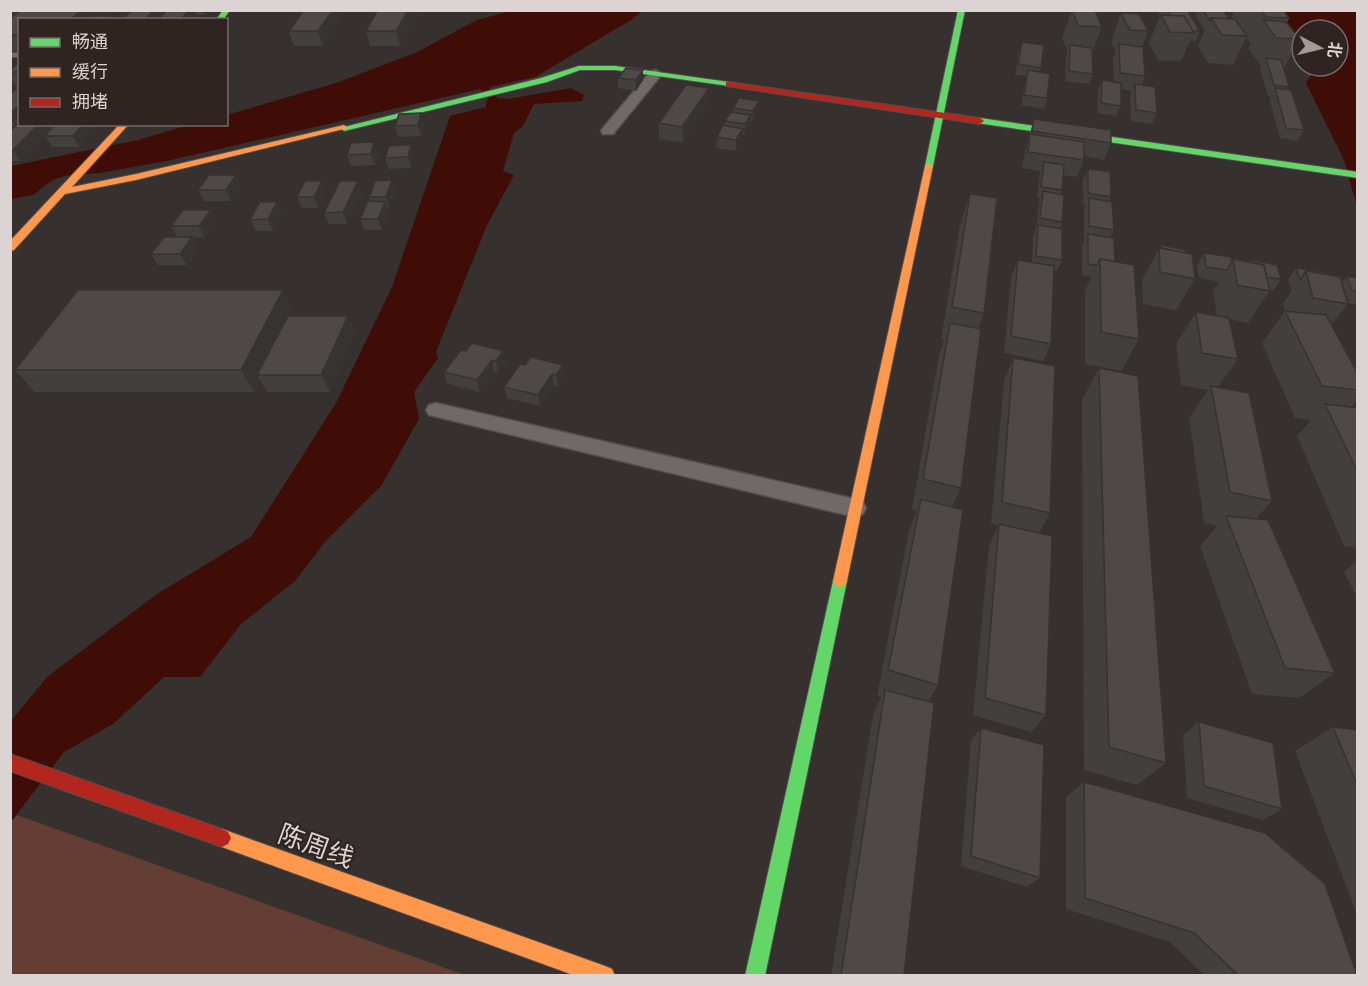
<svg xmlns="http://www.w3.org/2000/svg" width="1368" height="986" font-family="Raleway,'Noto Sans SC',sans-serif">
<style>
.green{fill:#643d33}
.water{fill:#3f0d05}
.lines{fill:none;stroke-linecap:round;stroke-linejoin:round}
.lane-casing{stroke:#534d4c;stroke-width:2}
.street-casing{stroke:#534d4c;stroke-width:3}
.fast-casing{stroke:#534d4c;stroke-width:2}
.slow-casing{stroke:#534d4c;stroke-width:2}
.jam-casing{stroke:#534d4c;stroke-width:2}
.lane{fill:#6f6a69;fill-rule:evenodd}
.street{fill:#6f6a69;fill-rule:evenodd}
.fast{fill:#63d668;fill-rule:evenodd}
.slow{fill:#ff974d;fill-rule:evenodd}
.jam{fill:#b3261e;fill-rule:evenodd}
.wall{fill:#433f3d}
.shaded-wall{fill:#373332}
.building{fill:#4e4947;stroke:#373332;stroke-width:1.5}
.labels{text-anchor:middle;stroke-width:4.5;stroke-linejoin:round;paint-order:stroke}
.near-street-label{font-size:26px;fill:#dcd4d2;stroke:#2f2421}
</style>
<rect width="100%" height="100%" fill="#36302e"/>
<path class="green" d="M 17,815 L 465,975 L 11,976 L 10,822 Z"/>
<g class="water">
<path d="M 511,11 L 642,11 L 631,20 L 535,77 L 490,87 L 489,90 L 498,98 L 508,99 L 571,88 L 584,95 L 582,101 L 534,104 L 523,126 L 514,133 L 503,171 L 514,175 L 487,225 L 436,352 L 438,358 L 414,392 L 419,419 L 381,486 L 325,542 L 295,581 L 241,624 L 200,677 L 164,677 L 113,724 L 64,752 L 11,822 L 11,721 L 47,677 L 157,594 L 251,537 L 336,403 L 392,287 L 450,116 L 486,107 L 486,101 L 489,99 L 480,89 L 162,162 L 99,173 L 64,176 L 51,181 L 33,195 L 11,199 L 11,166 L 138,140 L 189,125 L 226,124 L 227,115 L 336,83 L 415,53 L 477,20 Z"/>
<path d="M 1273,11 L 1357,11 L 1357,207 L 1344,160 L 1306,83 L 1317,66 L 1338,66 L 1338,30 L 1302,30 L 1302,48 Z"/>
</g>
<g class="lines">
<g class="lane-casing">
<rect id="lane" x="10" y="53" width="10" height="4"/>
</g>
<g class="street-casing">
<g id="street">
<path d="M 656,70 L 662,74 L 613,134 L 603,134 L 601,131 L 603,128 L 651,71 Z"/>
<path d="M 436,403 L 855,499 L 863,502 L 866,508 L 863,514 L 855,517 L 429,415 L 426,410 L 429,405 Z"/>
</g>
</g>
<g class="fast-casing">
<g id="fast">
<path d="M 223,10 L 230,10 L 223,20 L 216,20 Z"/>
<path d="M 958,10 L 965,10 L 933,166 L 929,169 L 925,166 Z"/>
<path d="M 579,66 L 615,66 L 729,82 L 733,84 L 729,86 L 615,70 L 580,70 L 547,82 L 344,131 L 340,128 L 541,78 Z"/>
<path d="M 980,118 L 1358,172 L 1358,178 L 977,123 L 976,121 Z"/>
<path d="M 840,575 L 845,577 L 847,581 L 765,976 L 745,976 L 833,581 L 835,577 Z"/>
</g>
</g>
<g class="slow-casing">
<g id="slow">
<path d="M 120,124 L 129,124 L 72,187 L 136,174 L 344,125 L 348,128 L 136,180 L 65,194 L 14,250 L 10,251 L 10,241 Z"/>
<path d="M 929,163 L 933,166 L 847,581 L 845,585 L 840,587 L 835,585 L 833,581 L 925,166 Z"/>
<path d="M 222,829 L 605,966 L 612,969 L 615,976 L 576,976 L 222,847 L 216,844 L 213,838 L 216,832 Z"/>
</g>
</g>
<g class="jam-casing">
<g id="jam">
<path d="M 729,82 L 980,118 L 984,121 L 980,124 L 726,86 L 726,82 Z"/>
<path d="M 10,754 L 222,829 L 228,832 L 231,838 L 228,844 L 222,847 L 10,771 Z"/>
</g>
</g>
<use href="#lane" class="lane"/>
<use href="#street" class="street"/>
<use href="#fast" class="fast"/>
<use href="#slow" class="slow"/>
<use href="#jam" class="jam"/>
</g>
<g class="wall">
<path d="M 132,10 L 161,10 L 163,14 L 167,10 L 209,10 L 205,15 L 196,15 L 199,20 L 122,20 Z"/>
<path d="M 304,10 L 336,10 L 339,22 L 323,46 L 294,46 L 289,31 Z"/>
<path d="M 1072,10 L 1102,27 L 1092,53 L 1093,74 L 1089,84 L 1065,81 L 1066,56 L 1068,52 L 1062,38 Z"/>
<path d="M 1159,10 L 1187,10 L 1200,31 L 1196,41 L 1190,41 L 1181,61 L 1158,60 L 1149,43 L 1160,16 L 1158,13 Z"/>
<path d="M 1198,10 L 1223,10 L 1229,19 L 1233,19 L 1232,17 L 1235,10 L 1283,10 L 1289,18 L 1287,23 L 1300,39 L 1284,68 L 1283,67 L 1289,87 L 1288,89 L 1304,130 L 1297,141 L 1280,138 L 1269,98 L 1270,96 L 1268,96 L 1260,69 L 1261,66 L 1248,48 L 1251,44 L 1246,38 L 1233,65 L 1208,63 L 1198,46 L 1205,30 L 1195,15 Z"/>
<path d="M 1121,13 L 1148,31 L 1142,47 L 1145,76 L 1142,85 L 1157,113 L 1152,124 L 1131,121 L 1130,95 L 1132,91 L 1121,89 L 1121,106 L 1116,116 L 1097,113 L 1098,91 L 1102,80 L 1114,82 L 1113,59 L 1116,52 L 1111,41 Z"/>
<path d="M 418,15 L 400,46 L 370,46 L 366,31 Z"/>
<path d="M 111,16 L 113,20 L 20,20 L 20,51 L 10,51 L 10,19 L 88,18 Z"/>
<path d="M 1022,42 L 1041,68 L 1039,72 L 1047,98 L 1044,109 L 1021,105 L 1026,76 L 1015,75 L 1019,52 Z"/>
<path d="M 20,62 L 20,122 L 15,126 L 10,126 L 10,94 L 17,88 L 10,77 L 10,70 Z"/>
<path d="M 643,70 L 643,80 L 636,91 L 618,88 L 618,78 Z"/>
<path d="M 709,88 L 708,104 L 683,143 L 659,139 L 659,123 Z"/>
<path d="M 733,108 L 758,112 L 752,122 L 750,121 L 750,125 L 744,135 L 742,135 L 742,139 L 736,151 L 716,148 L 717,137 L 725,126 L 725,121 L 733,112 Z"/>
<path d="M 421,113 L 424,124 L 421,136 L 398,137 L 395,126 Z"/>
<path d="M 1034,119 L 1111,143 L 1104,160 L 1084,156 L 1084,160 L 1077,177 L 1063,175 L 1062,190 L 1061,194 L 1062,222 L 1060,229 L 1062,260 L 1057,271 L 1054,271 L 1051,344 L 1043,361 L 1004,353 L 1011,277 L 1018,260 L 1032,262 L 1033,237 L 1036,229 L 1039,203 L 1040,198 L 1037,198 L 1040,171 L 1022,168 L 1025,151 Z"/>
<path d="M 20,124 L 99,124 L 98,126 L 92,126 L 94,130 L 79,147 L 52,147 L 45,136 L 20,161 L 10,161 L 10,131 Z"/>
<path d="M 411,145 L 414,156 L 411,168 L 389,169 L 385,158 Z"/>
<path d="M 378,153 L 375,165 L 351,166 L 347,155 Z"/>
<path d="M 1088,169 L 1111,197 L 1109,202 L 1114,230 L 1110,237 L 1115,262 L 1139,339 L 1121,371 L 1085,364 L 1085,291 L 1091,277 L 1082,275 L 1082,245 L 1086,238 L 1084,238 L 1084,210 L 1086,205 L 1083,205 L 1083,180 Z"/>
<path d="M 241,186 L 231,201 L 204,201 L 198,190 Z"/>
<path d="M 326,192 L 318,208 L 302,208 L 297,197 Z"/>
<path d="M 362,192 L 347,224 L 329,224 L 324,213 Z"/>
<path d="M 395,192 L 389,208 L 387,208 L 389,213 L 382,230 L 364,230 L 360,219 L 370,202 L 369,197 Z"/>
<path d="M 970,194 L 984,313 L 978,329 L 961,488 L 952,507 L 938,685 L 928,702 L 904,975 L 831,975 L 873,715 L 881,697 L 877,696 L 909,530 L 917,511 L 912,509 L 939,355 L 944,340 L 941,339 L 960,225 Z"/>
<path d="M 211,210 L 216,222 L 205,238 L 193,237 L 199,249 L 187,265 L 158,265 L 151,254 L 177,237 L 171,226 Z"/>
<path d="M 282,214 L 273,231 L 256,231 L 250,220 Z"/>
<path d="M 1161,245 L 1195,279 L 1176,310 L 1143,304 L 1142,280 Z"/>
<path d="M 1204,253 L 1232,261 L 1233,259 L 1250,262 L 1251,260 L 1281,279 L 1273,291 L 1270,290 L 1248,323 L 1229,319 L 1238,359 L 1218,387 L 1272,501 L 1256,519 L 1335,673 L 1299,698 L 1252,694 L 1200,546 L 1217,526 L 1204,523 L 1189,418 L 1208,390 L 1181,385 L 1176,344 L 1196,312 L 1217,316 L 1213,291 L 1219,282 L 1199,278 L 1197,265 Z"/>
<path d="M 1296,268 L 1324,274 L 1341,283 L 1347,276 L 1358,278 L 1358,305 L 1347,303 L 1348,304 L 1331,325 L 1358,374 L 1358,400 L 1351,407 L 1358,408 L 1358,548 L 1344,546 L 1297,436 L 1311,420 L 1295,418 L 1262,343 L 1285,311 L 1283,303 L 1292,291 L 1288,280 Z"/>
<path d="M 283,290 L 293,313 L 292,316 L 355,333 L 330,392 L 267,392 L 260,380 L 254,392 L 35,392 L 15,370 Z"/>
<path d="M 461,350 L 506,362 L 498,373 L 494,372 L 480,392 L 447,384 L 444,372 Z"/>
<path d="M 1013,358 L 1050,513 L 1039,533 L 1046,715 L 1031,732 L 973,715 L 989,545 L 999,525 L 991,523 L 1004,381 Z"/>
<path d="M 525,365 L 563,365 L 565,376 L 558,387 L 554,386 L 540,406 L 507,398 L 504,387 Z"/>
<path d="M 1099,368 L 1166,763 L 1137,785 L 1084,770 L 1082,400 Z"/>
<path d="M 1358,560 L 1358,599 L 1344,572 Z"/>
<path d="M 1199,722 L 1282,809 L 1263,820 L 1187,798 L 1183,735 Z"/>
<path d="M 1333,727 L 1358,730 L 1358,917 L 1295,751 Z"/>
<path d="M 981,728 L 1040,878 L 1027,887 L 961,866 L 971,740 Z"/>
<path d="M 1084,782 L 1357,975 L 1204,975 L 1170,942 L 1066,909 L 1066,797 Z"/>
</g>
<g class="shaded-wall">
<path d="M 81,10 L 84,10 L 89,20 L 70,20 Z"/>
<path d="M 154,10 L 161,10 L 166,20 L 144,20 Z"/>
<path d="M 189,10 L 195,10 L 199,20 L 180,20 Z"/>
<path d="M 203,10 L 209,10 L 205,15 Z"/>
<path d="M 333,10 L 336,10 L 339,22 L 323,46 L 318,31 Z"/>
<path d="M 408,10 L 417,10 L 418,15 L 400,46 L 396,31 Z"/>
<path d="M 643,70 L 643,80 L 636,91 L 636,80 Z"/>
<path d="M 709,88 L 708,104 L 683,143 L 682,127 Z"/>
<path d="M 759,101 L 758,112 L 752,122 L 753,111 Z"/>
<path d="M 20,105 L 20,122 L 15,126 L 10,119 L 10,113 Z"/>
<path d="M 421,113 L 424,124 L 421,136 L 418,125 Z"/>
<path d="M 751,115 L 750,125 L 744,135 L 745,124 Z"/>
<path d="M 39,124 L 48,124 L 51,130 L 20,161 L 13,150 Z"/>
<path d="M 83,124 L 91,124 L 94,130 L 79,147 L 73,136 Z"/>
<path d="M 743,129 L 742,139 L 736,151 L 736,140 Z"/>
<path d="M 374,142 L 378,153 L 375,165 L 371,154 Z"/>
<path d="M 411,145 L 414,156 L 411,168 L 408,157 Z"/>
<path d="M 236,175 L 241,186 L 231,201 L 226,190 Z"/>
<path d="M 392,180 L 395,192 L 389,208 L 386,197 Z"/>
<path d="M 322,181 L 326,192 L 318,208 L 314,197 Z"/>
<path d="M 358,181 L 362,192 L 347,224 L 343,212 Z"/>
<path d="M 277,202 L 282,214 L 273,231 L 268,219 Z"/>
<path d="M 385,202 L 389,213 L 382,230 L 378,219 Z"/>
<path d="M 211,210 L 216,222 L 205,238 L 199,226 Z"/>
<path d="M 192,237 L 199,249 L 187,265 L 180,254 Z"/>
<path d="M 283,290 L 293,313 L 263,375 L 257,375 L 260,380 L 254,392 L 241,370 Z"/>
<path d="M 348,316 L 355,333 L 330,392 L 321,375 Z"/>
<path d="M 503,351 L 506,362 L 498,373 L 496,361 Z"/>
<path d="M 492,360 L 494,372 L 480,392 L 477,380 Z"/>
<path d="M 563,365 L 565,376 L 558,387 L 556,375 Z"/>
<path d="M 552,374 L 554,386 L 540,406 L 538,395 Z"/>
</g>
<g class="building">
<path d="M 21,10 L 81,10 L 70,20 L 20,20 L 20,35 L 10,35 L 10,19 Z"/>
<path d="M 132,10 L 154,10 L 144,20 L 122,20 Z"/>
<path d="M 167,10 L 189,10 L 180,20 L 158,20 Z"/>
<path d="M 304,10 L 333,10 L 318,31 L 289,31 Z"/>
<path d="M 378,10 L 408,10 L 396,31 L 366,31 Z"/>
<path d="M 1072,10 L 1095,11 L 1102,27 L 1078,26 Z"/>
<path d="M 1167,10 L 1187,10 L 1200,31 L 1192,31 L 1184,16 L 1170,16 Z"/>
<path d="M 1203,10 L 1223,10 L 1229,19 L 1211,18 L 1210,21 Z"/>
<path d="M 1261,10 L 1283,10 L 1289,18 L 1266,17 Z"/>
<path d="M 1121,13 L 1139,14 L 1148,31 L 1130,30 Z"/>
<path d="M 1161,15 L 1184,16 L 1194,33 L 1170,32 Z"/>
<path d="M 90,16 L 111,16 L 108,20 L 86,20 Z"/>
<path d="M 1211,18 L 1235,19 L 1247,36 L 1222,35 Z"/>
<path d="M 1263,20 L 1286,22 L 1300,39 L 1276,38 Z"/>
<path d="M 1022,42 L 1044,45 L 1041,68 L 1018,64 Z"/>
<path d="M 1119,44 L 1143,47 L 1145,76 L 1120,73 Z"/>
<path d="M 1070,45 L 1092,48 L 1093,74 L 1069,71 Z"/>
<path d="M 1266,58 L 1281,60 L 1289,87 L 1274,85 Z"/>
<path d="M 20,62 L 20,72 L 10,72 L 10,70 Z"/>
<path d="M 626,68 L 643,70 L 636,80 L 618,78 Z"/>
<path d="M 1028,70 L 1050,74 L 1047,98 L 1024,95 Z"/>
<path d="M 1102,80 L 1121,83 L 1121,106 L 1101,103 Z"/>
<path d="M 1135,84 L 1155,87 L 1157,113 L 1136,110 Z"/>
<path d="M 686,85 L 709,88 L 682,127 L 659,123 Z"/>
<path d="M 19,86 L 20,105 L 10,113 L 10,94 Z"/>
<path d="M 1275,88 L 1291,90 L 1304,130 L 1286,128 Z"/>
<path d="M 739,98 L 759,101 L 753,111 L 733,108 Z"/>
<path d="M 731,112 L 751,115 L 745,124 L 725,121 Z"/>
<path d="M 421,113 L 418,125 L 395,126 L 399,114 Z"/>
<path d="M 1034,119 L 1111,130 L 1111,143 L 1032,131 Z"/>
<path d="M 20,122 L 20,124 L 39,124 L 13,150 L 10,150 L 10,131 Z"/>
<path d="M 56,124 L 83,124 L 73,136 L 45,136 Z"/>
<path d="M 723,125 L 743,129 L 736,140 L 717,137 Z"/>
<path d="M 1030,134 L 1084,142 L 1084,160 L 1028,152 Z"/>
<path d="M 374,142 L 371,154 L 347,155 L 351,143 Z"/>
<path d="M 411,145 L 408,157 L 385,158 L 389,146 Z"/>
<path d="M 1044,162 L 1064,165 L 1062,190 L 1041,187 Z"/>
<path d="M 1088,169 L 1110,172 L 1111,197 L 1088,193 Z"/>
<path d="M 209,175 L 236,175 L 226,190 L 198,190 Z"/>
<path d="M 392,180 L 386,197 L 369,197 L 375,181 Z"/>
<path d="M 305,181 L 322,181 L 314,197 L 297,197 Z"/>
<path d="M 340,181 L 358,181 L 343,212 L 324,213 Z"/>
<path d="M 1043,191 L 1064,195 L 1062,222 L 1040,218 Z"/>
<path d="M 970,194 L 997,198 L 984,313 L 952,307 Z"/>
<path d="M 1089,198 L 1112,202 L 1114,230 L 1089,226 Z"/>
<path d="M 368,201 L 385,202 L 378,219 L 360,219 Z"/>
<path d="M 260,202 L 277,202 L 268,219 L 250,220 Z"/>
<path d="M 183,210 L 211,210 L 199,226 L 171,226 Z"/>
<path d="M 1038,225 L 1062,229 L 1062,260 L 1036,256 Z"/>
<path d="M 1088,234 L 1114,238 L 1115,262 L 1100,259 L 1097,265 L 1088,264 Z"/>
<path d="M 164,237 L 192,237 L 180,254 L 151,254 Z"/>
<path d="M 1161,245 L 1186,250 L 1186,253 L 1161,248 Z"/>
<path d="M 1159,248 L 1192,254 L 1195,279 L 1160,272 Z"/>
<path d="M 1204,253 L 1231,257 L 1232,261 L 1227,270 L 1206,267 Z"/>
<path d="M 1100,259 L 1134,265 L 1139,339 L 1101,332 Z"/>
<path d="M 1233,259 L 1264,265 L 1270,291 L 1237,285 Z"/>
<path d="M 1018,260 L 1054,266 L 1051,344 L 1011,336 Z"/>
<path d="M 1251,260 L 1277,265 L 1281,279 L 1267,277 L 1264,265 L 1251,262 Z"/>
<path d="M 1296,268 L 1324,272 L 1324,274 L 1306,271 L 1300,280 Z"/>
<path d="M 1306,271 L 1340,277 L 1348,304 L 1313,298 Z"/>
<path d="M 1347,276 L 1358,278 L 1358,291 L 1352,291 Z"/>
<path d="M 78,290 L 283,290 L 241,370 L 15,370 Z"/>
<path d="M 1285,311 L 1326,315 L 1358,374 L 1358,390 L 1322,386 Z"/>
<path d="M 1196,312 L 1229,318 L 1238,359 L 1202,353 Z"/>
<path d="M 288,316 L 348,316 L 321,375 L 257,375 Z"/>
<path d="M 950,323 L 981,329 L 961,488 L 923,479 Z"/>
<path d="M 472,343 L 503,351 L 496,361 L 492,360 L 477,380 L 444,372 L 461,350 L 466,351 Z"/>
<path d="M 531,357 L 563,365 L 556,375 L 552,374 L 538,395 L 504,387 L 520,364 L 525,365 Z"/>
<path d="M 1013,358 L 1055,366 L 1050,513 L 1002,502 Z"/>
<path d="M 1099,368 L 1138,376 L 1166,763 L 1109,747 Z"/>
<path d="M 1211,386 L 1249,393 L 1272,501 L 1230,492 Z"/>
<path d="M 1325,404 L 1358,408 L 1358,473 Z"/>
<path d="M 921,499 L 963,510 L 938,685 L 888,670 Z"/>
<path d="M 1226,516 L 1268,520 L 1335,673 L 1285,668 Z"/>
<path d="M 999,524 L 1052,536 L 1046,715 L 985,698 Z"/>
<path d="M 885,690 L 934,703 L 904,975 L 841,975 Z"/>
<path d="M 1199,722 L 1273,743 L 1282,809 L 1204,786 Z"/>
<path d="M 1333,727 L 1358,730 L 1358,787 Z"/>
<path d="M 981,728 L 1044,745 L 1040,878 L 971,856 Z"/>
<path d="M 1084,782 L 1265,833 L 1325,884 L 1357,975 L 1238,975 L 1194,933 L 1085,898 Z"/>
</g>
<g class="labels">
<g class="near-street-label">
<text transform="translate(316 846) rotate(20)" y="9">陈周线</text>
</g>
</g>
<rect width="1368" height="986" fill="none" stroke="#dcd4d2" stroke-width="24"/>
<rect x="18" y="18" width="210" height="108" fill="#2f2421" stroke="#746a68" stroke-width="1.5"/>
<rect x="30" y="38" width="30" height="9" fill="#63d668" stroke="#746a68" stroke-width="1.5"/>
<text x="72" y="48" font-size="18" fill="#dcd4d2">畅通</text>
<rect x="30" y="68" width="30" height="9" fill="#ff974d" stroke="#746a68" stroke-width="1.5"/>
<text x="72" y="78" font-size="18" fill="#dcd4d2">缓行</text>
<rect x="30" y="98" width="30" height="9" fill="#b3261e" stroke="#746a68" stroke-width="1.5"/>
<text x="72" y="108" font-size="18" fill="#dcd4d2">拥堵</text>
<g transform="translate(1320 48) rotate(97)"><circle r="28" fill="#2f2421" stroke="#746a68" stroke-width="1.5"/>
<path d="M0-4.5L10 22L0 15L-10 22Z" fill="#a29b99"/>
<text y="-9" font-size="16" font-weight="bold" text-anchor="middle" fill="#dcd4d2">北</text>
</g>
</svg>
